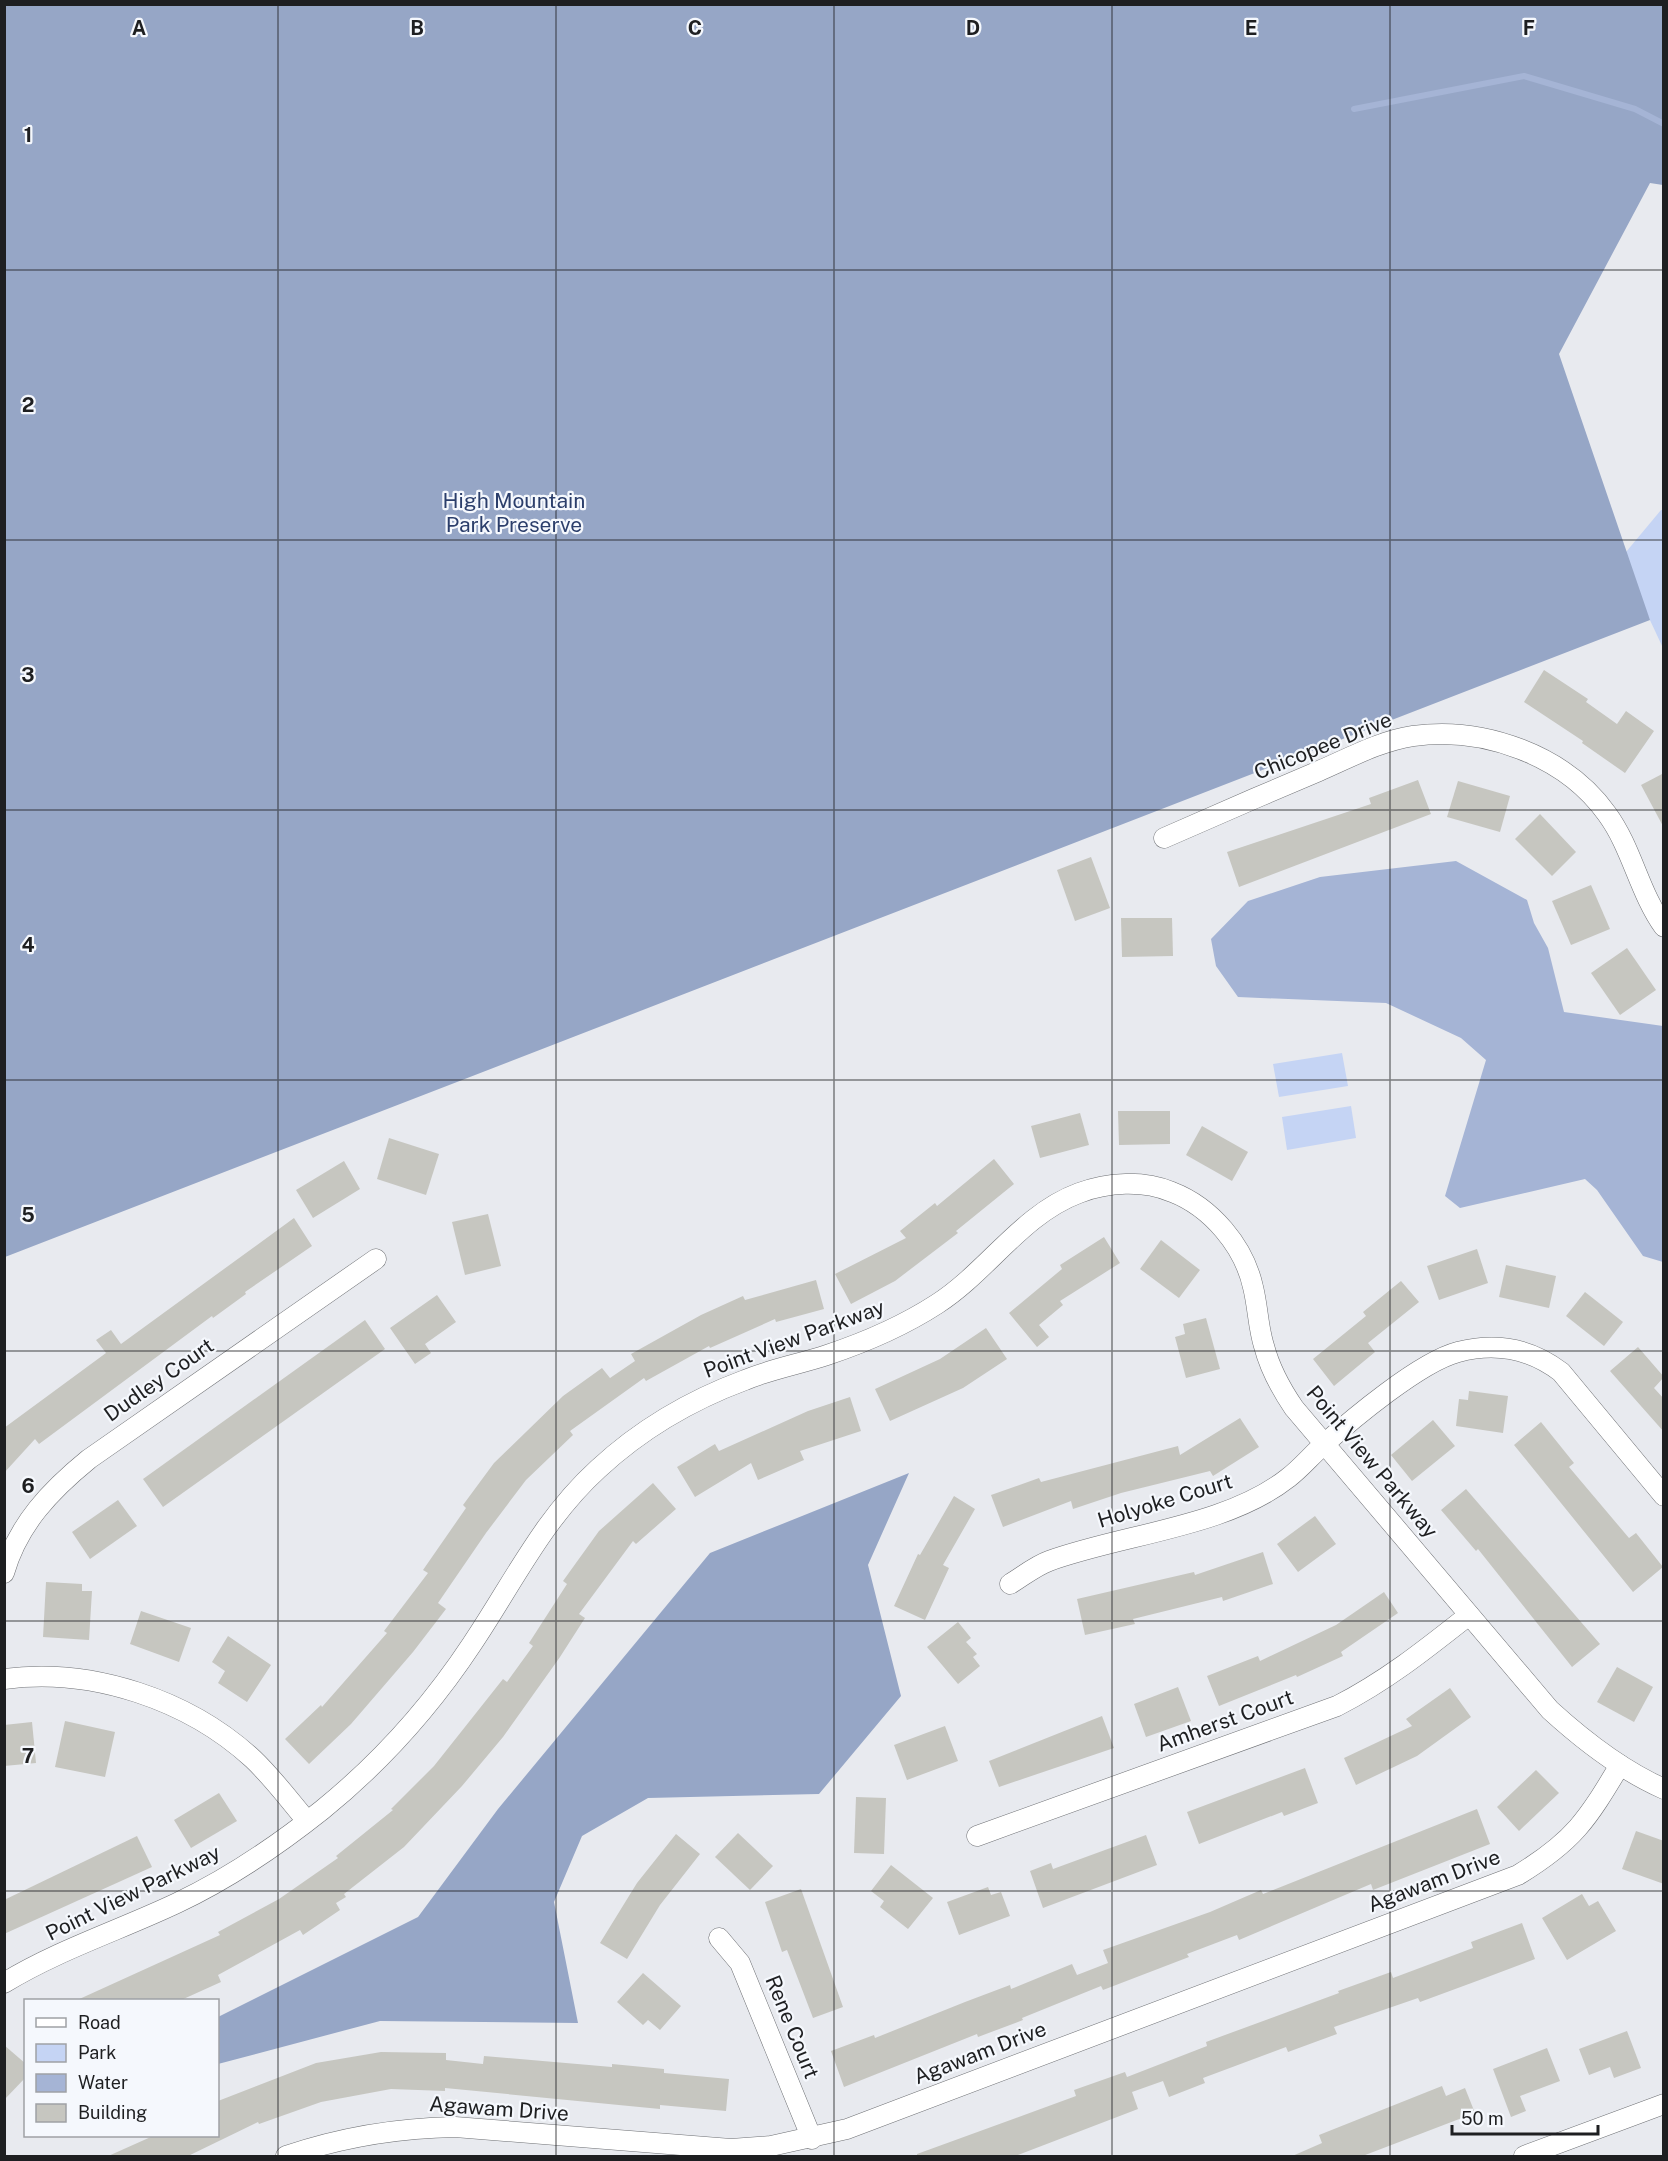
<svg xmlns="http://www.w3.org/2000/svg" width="1668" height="2161" font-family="'Public Sans',sans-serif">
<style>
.green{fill:#c5d4f4}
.forest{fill:#96a6c6}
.water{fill:#a5b4d5}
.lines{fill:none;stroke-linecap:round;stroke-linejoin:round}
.stream{stroke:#a5b4d5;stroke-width:6}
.building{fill:#c6c6c0}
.street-casing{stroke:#6e7074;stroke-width:21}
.street{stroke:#fff;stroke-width:20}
.grid{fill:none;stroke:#1e1f21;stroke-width:1.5;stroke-opacity:0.55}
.labels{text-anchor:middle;stroke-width:4.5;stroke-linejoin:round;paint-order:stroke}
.park-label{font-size:21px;fill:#2b3e6b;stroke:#f5f8fd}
.street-label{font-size:21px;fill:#1e1f21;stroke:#f5f8fd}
.grid-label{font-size:20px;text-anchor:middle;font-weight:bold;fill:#1e1f21;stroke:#f5f8fd;stroke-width:4.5;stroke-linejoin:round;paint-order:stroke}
</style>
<rect width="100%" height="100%" fill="#e8eaef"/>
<g class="green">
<path d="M 1661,510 L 1663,510 L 1663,648 L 1621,558 Z"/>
<path d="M 1342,1053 L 1348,1086 L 1279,1097 L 1273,1064 Z"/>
<path d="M 1351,1106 L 1356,1138 L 1287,1150 L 1282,1117 Z"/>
</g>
<g class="forest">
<path d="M 5,4 L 1663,5 L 1663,185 L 1650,183 L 1559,354 L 1650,620 L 5,1257 Z"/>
<path d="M 909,1473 L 868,1565 L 901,1696 L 819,1794 L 648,1798 L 582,1836 L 554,1902 L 578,2023 L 380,2021 L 218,2064 L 218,2017 L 418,1917 L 498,1809 L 710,1553 Z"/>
</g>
<path class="water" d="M 1456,861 L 1527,900 L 1534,923 L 1548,948 L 1564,1012 L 1663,1026 L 1663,1262 L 1643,1256 L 1597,1190 L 1585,1179 L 1460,1208 L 1445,1196 L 1486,1060 L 1461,1038 L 1386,1003 L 1238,997 L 1216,966 L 1211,939 L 1248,901 L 1320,877 Z"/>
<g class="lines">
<path class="stream" d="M 1354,109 L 1524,76 L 1635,109 L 1664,124"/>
</g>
<g class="building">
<path d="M 1544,670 L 1588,699 L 1586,702 L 1617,724 L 1626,711 L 1654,731 L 1625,773 L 1582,743 L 1583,741 L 1524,702 Z"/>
<path d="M 1664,773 L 1664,828 L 1641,785 Z"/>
<path d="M 1418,780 L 1431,814 L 1239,887 L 1227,852 L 1371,804 L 1369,798 Z"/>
<path d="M 1458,781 L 1510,796 L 1500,832 L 1447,817 Z"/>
<path d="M 1540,814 L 1576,852 L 1552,876 L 1515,839 Z"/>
<path d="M 1091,857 L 1110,908 L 1075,921 L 1057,870 Z"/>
<path d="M 1591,885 L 1610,929 L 1571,945 L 1552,901 Z"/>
<path d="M 1121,918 L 1172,918 L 1173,956 L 1122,957 Z"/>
<path d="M 1627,948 L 1656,990 L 1620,1015 L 1591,973 Z"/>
<path d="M 1118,1111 L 1170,1111 L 1170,1144 L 1119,1145 Z"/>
<path d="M 1080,1113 L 1089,1145 L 1040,1158 L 1031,1126 Z"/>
<path d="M 1202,1126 L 1248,1152 L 1232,1181 L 1186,1155 Z"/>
<path d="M 389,1138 L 439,1154 L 426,1195 L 377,1179 Z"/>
<path d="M 994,1159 L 1014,1184 L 956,1231 L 958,1233 L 895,1281 L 851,1304 L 835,1274 L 906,1238 L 900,1231 L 935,1203 L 937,1206 Z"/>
<path d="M 344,1161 L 360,1189 L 313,1218 L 296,1190 Z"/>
<path d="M 488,1214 L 501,1266 L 465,1275 L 452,1222 Z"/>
<path d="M 294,1218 L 312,1246 L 245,1292 L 246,1294 L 213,1318 L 212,1316 L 39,1444 L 35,1439 L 4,1473 L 4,1428 L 106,1353 L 96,1340 L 111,1330 L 121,1344 Z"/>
<path d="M 1104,1237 L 1120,1263 L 1060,1301 L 1063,1305 L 1039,1325 L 1049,1337 L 1037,1347 L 1009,1313 L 1062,1269 L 1060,1265 Z"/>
<path d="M 1161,1240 L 1200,1270 L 1179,1298 L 1140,1269 Z"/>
<path d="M 1477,1249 L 1488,1283 L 1439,1300 L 1427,1266 Z"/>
<path d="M 1506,1265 L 1556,1276 L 1549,1308 L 1499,1297 Z"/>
<path d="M 816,1280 L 824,1309 L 776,1322 L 775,1319 L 710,1348 L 709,1346 L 646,1381 L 644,1378 L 570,1431 L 573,1435 L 526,1480 L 486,1533 L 438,1603 L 446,1609 L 413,1652 L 351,1724 L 309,1764 L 285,1739 L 321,1705 L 322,1707 L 387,1633 L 384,1631 L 428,1573 L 423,1570 L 466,1508 L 463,1505 L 494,1463 L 563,1396 L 602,1368 L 610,1378 L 635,1361 L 631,1354 L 701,1315 L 743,1296 L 745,1300 Z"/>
<path d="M 1401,1281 L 1419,1302 L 1368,1343 L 1375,1352 L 1334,1386 L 1313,1359 L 1366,1316 L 1363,1312 Z"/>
<path d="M 1585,1292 L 1623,1322 L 1604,1346 L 1566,1316 Z"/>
<path d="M 437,1295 L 456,1322 L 425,1344 L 431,1353 L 415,1364 L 390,1328 Z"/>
<path d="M 1206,1318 L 1220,1369 L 1186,1378 L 1175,1337 L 1185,1334 L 1183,1324 Z"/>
<path d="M 365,1320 L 385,1349 L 163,1507 L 143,1479 Z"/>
<path d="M 986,1328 L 1007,1359 L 963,1388 L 890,1421 L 875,1389 L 940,1359 Z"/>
<path d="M 1638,1347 L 1664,1377 L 1654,1388 L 1664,1399 L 1664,1432 L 1610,1371 Z"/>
<path d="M 1469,1391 L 1508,1396 L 1503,1433 L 1456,1426 L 1459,1399 L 1468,1400 Z"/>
<path d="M 850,1397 L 861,1431 L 800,1451 L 804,1460 L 758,1480 L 751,1463 L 695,1497 L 677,1467 L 715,1444 L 719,1451 L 808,1411 Z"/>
<path d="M 1240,1418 L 1259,1447 L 1213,1476 L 1210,1471 L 1121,1493 L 1073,1509 L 1071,1501 L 1003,1527 L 991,1495 L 1039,1478 L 1041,1482 L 1178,1446 L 1180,1455 Z"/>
<path d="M 1433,1420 L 1455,1446 L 1412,1481 L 1391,1455 Z"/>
<path d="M 1541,1422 L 1574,1463 L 1569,1467 L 1629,1538 L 1636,1533 L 1663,1567 L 1633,1592 L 1514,1445 Z"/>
<path d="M 653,1483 L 676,1509 L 636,1544 L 633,1541 L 579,1614 L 585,1618 L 560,1657 L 503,1737 L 462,1786 L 404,1847 L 344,1894 L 346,1897 L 336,1903 L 340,1910 L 303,1935 L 300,1930 L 218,1975 L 221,1982 L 179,2001 L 75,2001 L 220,1935 L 218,1932 L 279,1899 L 338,1858 L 336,1856 L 393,1810 L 391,1809 L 434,1766 L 503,1679 L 507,1682 L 533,1646 L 529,1643 L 567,1584 L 563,1581 L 599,1531 Z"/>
<path d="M 1466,1489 L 1600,1644 L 1572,1667 L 1478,1549 L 1476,1551 L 1441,1510 Z"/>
<path d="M 954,1496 L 975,1509 L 943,1565 L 949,1568 L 925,1620 L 894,1606 L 918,1554 L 920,1555 Z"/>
<path d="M 118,1500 L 137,1526 L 90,1559 L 72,1532 Z"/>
<path d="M 1315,1516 L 1336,1544 L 1298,1572 L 1277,1544 Z"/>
<path d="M 1263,1552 L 1273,1584 L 1223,1601 L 1222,1597 L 1133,1619 L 1135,1624 L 1085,1635 L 1077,1599 L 1194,1572 L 1195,1575 Z"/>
<path d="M 46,1582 L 82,1584 L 82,1591 L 92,1591 L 89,1640 L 43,1637 Z"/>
<path d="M 1384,1592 L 1398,1613 L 1341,1652 L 1343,1656 L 1297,1677 L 1296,1675 L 1219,1706 L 1207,1676 L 1258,1656 L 1260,1661 L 1336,1625 Z"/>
<path d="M 141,1611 L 191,1628 L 179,1662 L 130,1644 Z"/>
<path d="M 958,1622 L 971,1638 L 966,1642 L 977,1654 L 973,1657 L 980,1666 L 958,1684 L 927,1647 Z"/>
<path d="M 228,1636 L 271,1665 L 247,1702 L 218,1683 L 225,1671 L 212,1662 Z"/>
<path d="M 1617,1667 L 1653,1687 L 1634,1722 L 1597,1702 Z"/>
<path d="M 1178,1687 L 1191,1721 L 1146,1737 L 1134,1704 Z"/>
<path d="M 1450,1688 L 1471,1717 L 1417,1756 L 1356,1785 L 1344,1758 L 1412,1726 L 1406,1719 Z"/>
<path d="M 1102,1716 L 1114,1748 L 999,1787 L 989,1761 Z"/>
<path d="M 65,1721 L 115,1732 L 105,1777 L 55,1767 Z"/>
<path d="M 32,1722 L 36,1763 L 4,1766 L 4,1725 Z"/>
<path d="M 945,1726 L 958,1761 L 907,1780 L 894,1745 Z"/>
<path d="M 1305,1768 L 1318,1803 L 1284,1816 L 1282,1812 L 1199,1844 L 1187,1812 Z"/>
<path d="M 1536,1770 L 1559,1793 L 1519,1831 L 1497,1807 Z"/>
<path d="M 219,1793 L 237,1821 L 191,1848 L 174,1820 Z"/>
<path d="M 856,1797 L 886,1798 L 884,1854 L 854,1853 Z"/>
<path d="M 1477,1809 L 1490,1844 L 1373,1890 L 1371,1884 L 1239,1940 L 1237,1935 L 1187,1954 L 1189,1957 L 1103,1990 L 1101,1986 L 1022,2018 L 1023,2020 L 978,2037 L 977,2034 L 844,2087 L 831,2051 L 874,2035 L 875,2038 L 965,2002 L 1010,1985 L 1011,1989 L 1072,1964 L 1077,1975 L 1108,1963 L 1103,1950 L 1210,1912 L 1261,1890 L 1263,1894 Z"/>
<path d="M 1636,1831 L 1664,1841 L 1664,1884 L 1622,1869 Z"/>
<path d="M 738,1833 L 773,1866 L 750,1890 L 715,1857 Z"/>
<path d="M 676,1834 L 700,1854 L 660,1905 L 627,1959 L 600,1943 L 637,1883 Z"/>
<path d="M 1146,1835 L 1157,1865 L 1043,1908 L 1030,1871 L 1051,1863 L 1053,1869 Z"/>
<path d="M 137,1836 L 152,1867 L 4,1934 L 4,1900 Z"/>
<path d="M 891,1865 L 933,1898 L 908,1929 L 880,1907 L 884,1901 L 871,1891 Z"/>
<path d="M 988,1887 L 991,1895 L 1001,1892 L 1010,1916 L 959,1935 L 947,1902 Z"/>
<path d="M 801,1889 L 843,2007 L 813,2018 L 787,1950 L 782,1952 L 765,1902 Z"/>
<path d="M 1582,1894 L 1589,1906 L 1598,1901 L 1616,1931 L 1567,1960 L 1542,1918 Z"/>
<path d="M 1522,1923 L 1535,1959 L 1485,1978 L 1420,2002 L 1418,1998 L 1334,2027 L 1337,2034 L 1288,2052 L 1286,2047 L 1203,2078 L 1205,2083 L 1169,2097 L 1163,2081 L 1132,2092 L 1138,2109 L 1013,2157 L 917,2157 L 917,2154 L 1076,2096 L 1074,2090 L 1125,2072 L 1127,2077 L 1207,2046 L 1206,2042 L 1339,1993 L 1338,1991 L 1391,1972 L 1393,1978 L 1473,1948 L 1471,1942 Z"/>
<path d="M 643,1973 L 681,2006 L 660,2030 L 648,2020 L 643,2025 L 617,2002 Z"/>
<path d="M 1627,2031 L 1641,2068 L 1614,2078 L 1610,2067 L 1589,2075 L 1579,2049 Z"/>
<path d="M 4,2045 L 26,2064 L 26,2077 L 4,2100 Z"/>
<path d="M 1547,2048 L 1560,2081 L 1520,2096 L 1526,2111 L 1511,2117 L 1493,2069 Z"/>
<path d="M 381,2052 L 446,2053 L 446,2060 L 483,2064 L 484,2056 L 612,2067 L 612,2064 L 664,2069 L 664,2073 L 729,2079 L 726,2111 L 660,2105 L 660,2109 L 445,2088 L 445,2091 L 391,2089 L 321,2102 L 259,2124 L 258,2122 L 186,2157 L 106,2157 L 153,2136 L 218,2136 L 218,2101 L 316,2063 Z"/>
<path d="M 1442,2086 L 1446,2096 L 1465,2088 L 1475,2113 L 1360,2157 L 1290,2157 L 1322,2143 L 1319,2135 Z"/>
</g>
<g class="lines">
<g class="street-casing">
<g id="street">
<path d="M 1164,838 C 1216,815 1267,793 1319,771 C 1349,758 1380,741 1413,736 C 1483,726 1565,755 1607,814 C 1632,848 1639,892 1664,927"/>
<path d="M 4,1573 C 18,1524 51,1490 89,1459 L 376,1259"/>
<path d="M 1010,1584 C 1022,1577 1035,1566 1049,1561 C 1123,1534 1226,1527 1288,1478 C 1300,1469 1310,1457 1321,1447 C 1352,1419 1420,1362 1458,1352 C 1496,1342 1531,1349 1561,1372 L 1664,1496"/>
<path d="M 4,1679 C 92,1667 189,1700 253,1759 C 273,1778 290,1801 307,1821"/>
<path d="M 977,1836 L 1337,1706 C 1386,1681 1426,1649 1469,1615"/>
<path d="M 719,1938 L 740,1963 L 812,2139"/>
<path d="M 4,1983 C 58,1950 120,1930 177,1903 C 228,1879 278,1845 322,1810 C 380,1763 431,1706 472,1644 C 513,1583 543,1519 598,1469 C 640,1430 691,1400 745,1380 C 771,1369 800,1364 827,1355 C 866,1342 903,1326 937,1304 C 987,1272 1022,1214 1079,1193 C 1108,1182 1143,1180 1172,1192 C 1211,1207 1244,1246 1253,1287 C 1258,1307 1258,1327 1264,1346 C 1270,1369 1281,1389 1294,1408 L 1550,1710 C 1584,1741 1621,1770 1664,1789"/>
<path d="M 286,2156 C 342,2137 396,2128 455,2127 L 731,2149 L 771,2146 L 847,2129 L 1518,1875 C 1574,1841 1587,1820 1620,1765"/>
<path d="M 1524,2156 L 1664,2104"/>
</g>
</g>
<use href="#street" class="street"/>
</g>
<path class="grid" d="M 278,4 L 278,2156M 556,4 L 556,2156M 834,4 L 834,2156M 1112,4 L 1112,2156M 1390,4 L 1390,2156M 4,270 L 1664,270M 4,540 L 1664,540M 4,810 L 1664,810M 4,1080 L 1664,1080M 4,1351 L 1664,1351M 4,1621 L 1664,1621M 4,1891 L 1664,1891"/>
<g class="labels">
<g class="park-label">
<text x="514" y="508">High Mountain<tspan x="514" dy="24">Park Preserve</tspan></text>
</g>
<g class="street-label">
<text transform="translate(1323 746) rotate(-22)" y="7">Chicopee Drive</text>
<text transform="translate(794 1339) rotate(-20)" y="7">Point View Parkway</text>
<text transform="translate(159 1380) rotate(-35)" y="7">Dudley Court</text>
<text transform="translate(1372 1462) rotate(50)" y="7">Point View Parkway</text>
<text transform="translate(1165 1501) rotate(-17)" y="7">Holyoke Court</text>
<text transform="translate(1225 1721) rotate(-20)" y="7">Amherst Court</text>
<text transform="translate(1434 1881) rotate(-21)" y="7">Agawam Drive</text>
<text transform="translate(133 1893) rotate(-26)" y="7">Point View Parkway</text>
<text transform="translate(792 2027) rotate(68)" y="7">Rene Court</text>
<text transform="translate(980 2053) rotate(-21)" y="7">Agawam Drive</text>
<text transform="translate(499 2109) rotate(4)" y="7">Agawam Drive</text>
</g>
</g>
<g class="grid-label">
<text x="139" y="35">A</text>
<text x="417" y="35">B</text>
<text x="695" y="35">C</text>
<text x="973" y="35">D</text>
<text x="1251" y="35">E</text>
<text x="1529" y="35">F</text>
<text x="28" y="142">1</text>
<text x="28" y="412">2</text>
<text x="28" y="682">3</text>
<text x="28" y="952">4</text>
<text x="28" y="1222">5</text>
<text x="28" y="1493">6</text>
<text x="28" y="1763">7</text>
</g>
<rect width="1668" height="2161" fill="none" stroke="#1e1f21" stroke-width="12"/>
<rect x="24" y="1999" width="195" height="138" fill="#f5f8fd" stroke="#9fa1a5" stroke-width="1.5"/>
<rect x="36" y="2018" width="30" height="9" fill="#ffffff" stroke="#9fa1a5" stroke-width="1.5"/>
<text x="78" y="2029" font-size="18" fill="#1e1f21">Road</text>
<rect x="36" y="2044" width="30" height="18" fill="#c5d4f4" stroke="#9fa1a5" stroke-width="1.5"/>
<text x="78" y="2059" font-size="18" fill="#1e1f21">Park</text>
<rect x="36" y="2074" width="30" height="18" fill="#a5b4d5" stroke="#9fa1a5" stroke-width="1.5"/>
<text x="78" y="2089" font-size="18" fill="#1e1f21">Water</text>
<rect x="36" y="2104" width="30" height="18" fill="#c6c6c0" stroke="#9fa1a5" stroke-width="1.5"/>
<text x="78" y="2119" font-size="18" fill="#1e1f21">Building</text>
<path d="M1452 2125v9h146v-9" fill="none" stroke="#1e1f21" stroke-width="3"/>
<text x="1461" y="2125" font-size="18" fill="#1e1f21" stroke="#f5f8fd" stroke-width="4.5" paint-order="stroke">50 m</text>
</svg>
